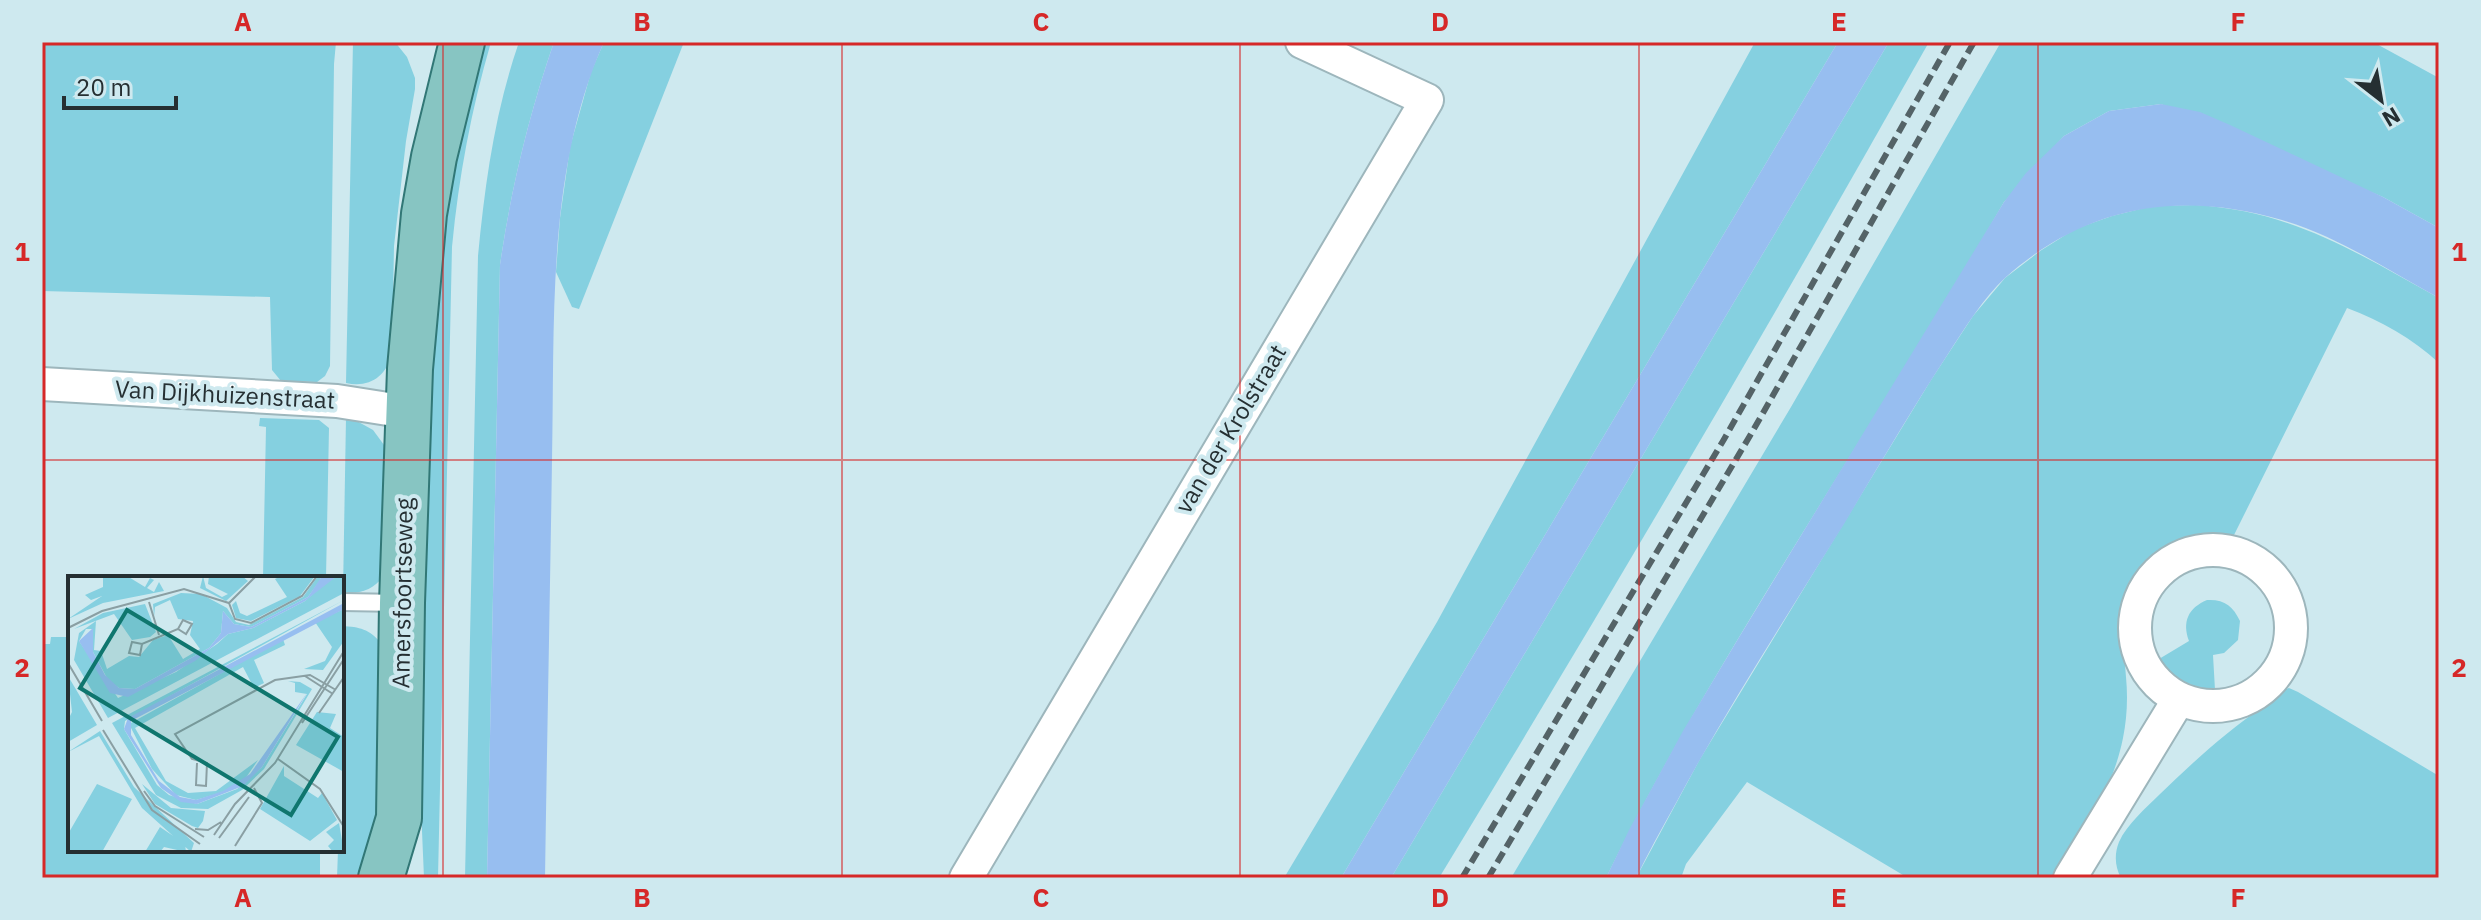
<svg xmlns="http://www.w3.org/2000/svg" width="2481" height="920" font-family="'IBM Plex Sans',sans-serif">
<style>
.green{fill:#85d0e0}
.water{fill:#97bef0}
.lines{fill:none;stroke-linecap:round;stroke-linejoin:round}
.service-casing{stroke:#9db6bc;stroke-width:20}
.minor-casing{stroke:#9db6bc;stroke-width:36}
.primary-casing{stroke:#317776;stroke-width:48}
.service{stroke:#fff;stroke-width:16}
.minor{stroke:#fff;stroke-width:32}
.primary{stroke:#87c5c2;stroke-width:44}
.rail{stroke:#546367;stroke-width:6;stroke-dasharray:12 6;stroke-linecap:butt}
.grid{fill:none;stroke:#d62828;stroke-width:2;stroke-opacity:0.55}
.labels{text-anchor:middle;stroke-width:8;stroke-linejoin:round;paint-order:stroke}
.street-label{font-size:24px;fill:#252f32;stroke:#cee9ef}
.inset-road{fill:none;stroke:#8a9fa3;stroke-width:2}
.view{fill:#0f766e;fill-opacity:0.15;stroke:#0f766e;stroke-width:4}
.inset-edge{fill:none;stroke:#252f32;stroke-width:4}
.neatline{fill:none;stroke:#d62828;stroke-width:3}
.grid-label{font-size:26px;text-anchor:middle;font-weight:bold;fill:#d62828}
</style>
<rect width="100%" height="100%" fill="#cee9ef"/>
<g class="green">
<path d="M 42,42 L 336,42 L 334,64 L 330,366 L 325,376 L 317,382 L 281,381 L 272,370 L 270,297 L 42,291 Z"/>
<path d="M 353,42 L 395,42 L 407,57 L 415,78 L 415,89 L 406,141 L 394,246 L 392,354 C 386,377 369,388 346,383 Z"/>
<path d="M 472,42 L 491,42 C 471,111 459,175 452,247 L 438,878 L 424,878 L 420,784 L 430,252 Z"/>
<path d="M 519,42 L 554,42 C 529,115 511,188 500,265 L 487,878 L 465,878 L 478,256 C 485,183 495,111 519,42 Z"/>
<path d="M 604,42 L 684,42 L 579,309 L 572,307 L 556,272 L 560,218 L 570,147 L 591,72 Z"/>
<path d="M 1755,42 L 1838,42 L 1341,878 L 1284,878 L 1437,622 Z"/>
<path d="M 1889,42 L 1929,42 C 1771,323 1607,602 1439,878 L 1391,878 Z"/>
<path d="M 2001,42 L 2373,42 L 2439,78 L 2439,228 L 2383,197 L 2161,104 L 2109,111 L 2064,136 L 2004,202 L 1958,281 C 1902,372 1845,464 1789,555 C 1724,661 1660,767 1606,878 L 1511,878 L 1791,407 Z"/>
<path d="M 2196,205 C 2293,211 2357,253 2439,298 L 2439,363 C 2412,338 2381,321 2347,308 L 2234,535 C 2204,531 2178,535 2154,554 C 2107,591 2123,628 2126,677 C 2128,697 2127,719 2123,738 C 2112,792 2083,834 2051,878 L 1908,878 L 1747,782 L 1686,864 L 1681,878 L 1636,878 L 1700,759 L 1931,380 L 1973,316 L 2005,278 L 2040,251 L 2075,229 L 2112,216 L 2152,206 Z"/>
<path d="M 260,418 L 319,420 L 329,428 L 326,578 L 263,578 L 266,427 L 259,426 Z"/>
<path d="M 346,418 L 355,420 L 373,430 L 387,449 L 383,577 C 372,590 359,595 343,592 Z"/>
<path d="M 2207,600 C 2224,599 2233,606 2240,621 L 2238,640 L 2224,653 L 2213,655 L 2215,690 C 2191,688 2174,679 2159,659 L 2189,641 C 2182,622 2188,608 2207,600 Z"/>
<path d="M 342,626 C 360,627 369,629 381,643 L 379,812 L 368,878 L 337,878 L 338,850 L 342,850 Z"/>
<path d="M 51,637 L 70,637 L 70,850 L 320,850 L 320,878 L 42,878 L 42,644 L 50,644 Z"/>
<path d="M 2289,688 L 2298,692 L 2439,776 L 2439,878 L 2121,878 C 2115,867 2114,854 2119,842 C 2127,824 2146,808 2159,795 C 2193,762 2226,732 2264,706 C 2273,700 2278,691 2289,688 Z"/>
</g>
<g class="water">
<path d="M 554,42 L 604,42 C 546,172 555,320 552,460 C 550,599 547,739 545,878 L 487,878 L 500,265 C 511,188 529,115 554,42 Z"/>
<path d="M 1838,42 L 1889,42 L 1391,878 L 1341,878 Z"/>
<path d="M 2161,104 L 2200,112 L 2230,125 L 2383,197 L 2439,228 L 2439,298 C 2389,271 2338,236 2282,220 C 2180,190 2087,205 2006,277 C 1983,298 1965,328 1948,354 C 1912,409 1878,467 1844,524 C 1787,616 1727,708 1676,803 C 1662,828 1648,853 1636,878 L 1606,878 L 1629,830 L 1683,731 L 1738,639 L 2004,202 L 2026,173 L 2064,136 L 2109,111 Z"/>
</g>
<g class="lines">
<g class="service-casing">
<path id="service" d="M 342,602 L 401,603"/>
</g>
<g class="minor-casing">
<g id="minor">
<path d="M 42,384 L 337,401 L 407,412"/>
<circle cx="2213" cy="628" r="78"/>
<path d="M 966,878 L 1427,100 L 1302,42"/>
<path d="M 2070,878 L 2179,699"/>
</g>
</g>
<g class="primary-casing">
<path id="primary" d="M 381,878 L 399,818 L 402,603 L 410,369 L 424,214 L 434,157 L 462,42"/>
</g>
<use href="#service" class="service"/>
<use href="#minor" class="minor"/>
<use href="#primary" class="primary"/>
<g class="rail">
<path d="M 1462,878 L 1723,441 L 1950,42"/>
<path d="M 1488,878 L 1751,434 L 1974,42"/>
</g>
</g>
<path class="grid" d="M 443,42 L 443,878M 842,42 L 842,878M 1240,42 L 1240,878M 1639,42 L 1639,878M 2038,42 L 2038,878M 42,460 L 2439,460"/>
<g class="labels">
<g class="street-label">
<text transform="translate(225 395) rotate(3)" y="8">Van Dijkhuizenstraat</text>
<text transform="translate(1231 429) rotate(-59)" y="8">van der Krolstraat</text>
<text transform="translate(403 593) rotate(-89)" y="8">Amersfoortseweg</text>
</g>
</g>
<g transform="translate(68 576)">
<rect width="276" height="276" fill="#cee9ef"/>
<path d="M 35,0 L 59,0 L 77,11 L 82,2 L 86,4 L 79,12 L 86,16 L 91,6 L 96,15 L 35,27 L 0,43 L 34,20 L 23,24 L 17,19 L 35,11 ZM 135,0 L 138,12 L 154,21 L 160,18 L 140,8 L 141,0 L 174,0 L 180,5 L 158,25 L 132,12 ZM 213,0 L 247,0 L 232,20 L 183,45 L 168,42 L 164,29 L 168,25 L 172,37 L 179,40 L 219,21 L 207,3 ZM 250,0 L 253,3 L 240,21 L 183,51 L 166,48 L 155,35 L 153,57 L 141,72 L 67,113 L 51,112 L 40,104 L 25,76 L 23,67 L 25,53 L 18,53 L 11,65 L 50,122 L 108,96 L 149,68 L 160,58 L 185,52 L 237,25 L 262,3 L 276,0 L 276,17 L 40,142 L 6,84 L 11,57 L 28,45 L 26,74 L 33,75 L 39,93 L 61,80 L 71,81 L 85,64 L 100,59 L 115,83 L 132,73 L 122,59 L 125,45 L 110,43 L 102,24 L 87,31 L 86,41 L 85,28 L 113,17 L 133,18 L 159,32 L 168,46 L 181,49 L 235,21 ZM 276,24 L 57,145 L 56,153 L 89,209 L 101,219 L 129,228 L 169,213 L 194,191 L 239,118 L 227,116 L 227,107 L 220,105 L 232,106 L 244,113 L 196,193 L 174,214 L 140,233 L 113,232 L 88,219 L 44,147 ZM 77,28 L 88,56 L 82,61 L 64,64 L 46,38 L 6,53 L 35,37 ZM 276,33 L 276,65 L 255,94 L 236,93 L 257,85 L 264,71 L 247,46 ZM 215,63 L 217,69 L 186,84 L 196,107 L 186,112 L 175,91 L 67,152 L 98,205 L 120,217 L 148,215 L 190,184 L 177,203 L 155,216 L 128,224 L 108,219 L 84,193 L 61,148 ZM 0,100 L 29,149 L 0,166 L 0,136 L 2,140 L 4,136 ZM 261,117 L 249,136 L 268,138 L 262,152 L 276,161 L 276,196 L 228,169 ZM 32,155 L 66,211 L 126,267 L 123,276 L 74,232 L 31,160 L 0,176 ZM 216,190 L 216,200 L 250,222 L 254,217 L 269,244 L 242,265 L 192,233 ZM 29,208 L 64,223 L 34,276 L 0,276 L 0,258 ZM 74,208 L 103,232 L 137,235 L 135,245 L 130,252 L 124,250 L 87,228 ZM 271,247 L 276,276 L 265,276 L 260,270 L 266,264 L 258,256 ZM 92,251 L 117,268 L 118,276 L 96,271 L 92,276 L 77,276 Z" fill="#85d0e0"/>
<path d="M 254,0 L 269,0 L 237,25 L 185,52 L 160,58 L 127,85 L 60,121 L 42,117 L 11,65 L 25,52 L 25,76 L 37,99 L 51,112 L 67,113 L 141,72 L 153,57 L 155,35 L 166,48 L 183,51 L 240,21 ZM 276,27 L 276,33 L 63,145 L 63,159 L 91,205 L 112,221 L 128,224 L 155,215 L 182,198 L 239,117 L 194,191 L 175,210 L 129,228 L 113,226 L 93,212 L 56,153 L 60,142 Z" fill="#97bef0"/>
<path class="inset-road" d="M 81,26 L 91,59M 161,27 L 167,43 L 183,47 L 234,20 L 249,0M 0,52 L 34,35 L 116,13 L 161,27 L 188,0M 74,68 L 72,79 L 61,77 L 64,66 L 74,68 L 110,53 L 115,44 L 124,48 L 118,58 L 110,53M 0,87 L 34,145M 237,100 L 265,118M 251,137 L 276,101M 234,147 L 276,83M 35,154 L 84,234 L 132,268M 210,183 L 252,213 L 276,251M 129,187 L 128,209 L 138,210 L 139,187 L 124,183 L 107,158 L 207,104 L 242,99 L 268,114M 76,215 L 87,230 L 136,261M 127,253 L 140,254 L 153,246M 146,259 L 167,228 L 207,187 L 276,75M 151,262 L 181,221M 167,270 L 194,227 L 186,212"/>
<path class="view" d="M 59,34 L 270,161 L 223,239 L 12,112 Z"/>
<rect width="276" height="276" class="inset-edge"/>
</g>
<rect width="2481" height="920" fill="none" stroke="#cee9ef" stroke-width="88"/>
<g transform="translate(2381 100) rotate(149)" stroke="#cee9ef" stroke-width="6" paint-order="stroke">
<path d="M0-6L14 30L0 20L-14 30Z" fill="#252f32"/>
<text y="-12" font-size="22" font-weight="bold" text-anchor="middle" fill="#252f32">N</text>
</g>
<path d="M64 96v12h112v-12" fill="none" stroke="#252f32" stroke-width="4"/>
<text x="76" y="96" font-size="24" fill="#252f32" stroke="#cee9ef" stroke-width="6" paint-order="stroke">20 m</text>
<rect x="44" y="44" width="2393" height="832" class="neatline"/>
<g class="grid-label">
<text x="243" y="31">A</text>
<text x="642" y="31">B</text>
<text x="1041" y="31">C</text>
<text x="1440" y="31">D</text>
<text x="1839" y="31">E</text>
<text x="2238" y="31">F</text>
<text x="22" y="261">1</text>
<text x="2459" y="261">1</text>
<text x="22" y="677">2</text>
<text x="2459" y="677">2</text>
<text x="243" y="907">A</text>
<text x="642" y="907">B</text>
<text x="1041" y="907">C</text>
<text x="1440" y="907">D</text>
<text x="1839" y="907">E</text>
<text x="2238" y="907">F</text>
</g>
</svg>
